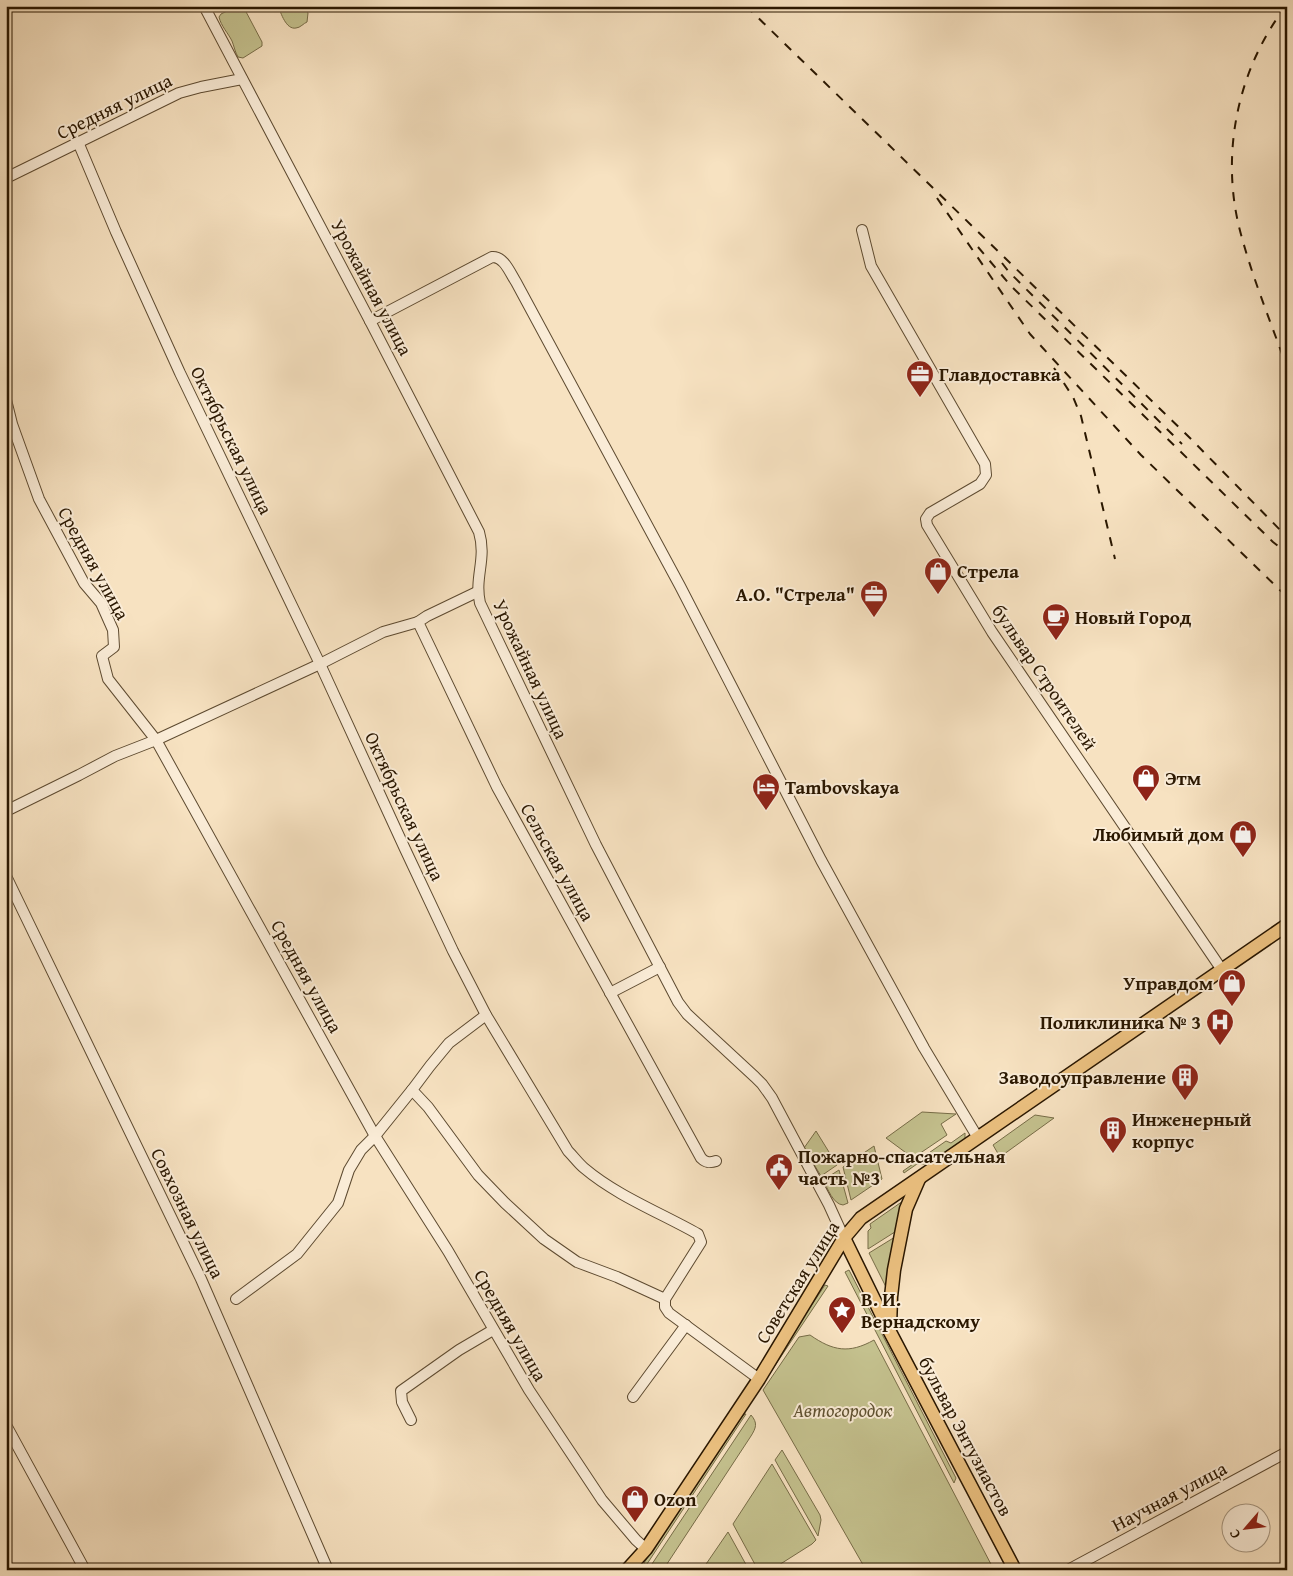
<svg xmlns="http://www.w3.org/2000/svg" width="1293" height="1576" font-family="'Gentium Book Plus',serif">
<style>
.green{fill:#c4c18e;stroke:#776c47}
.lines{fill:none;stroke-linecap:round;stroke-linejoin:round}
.minor-casing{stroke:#5d4a30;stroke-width:12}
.major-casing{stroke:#2a1700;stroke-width:15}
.minor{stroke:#faecd7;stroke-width:10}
.major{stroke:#ecc180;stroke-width:12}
.rail{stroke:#2a1700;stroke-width:2;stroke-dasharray:9 9;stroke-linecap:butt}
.labels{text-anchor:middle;stroke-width:4;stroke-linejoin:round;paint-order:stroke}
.street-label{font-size:19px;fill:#2a1700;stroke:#faecd7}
.poi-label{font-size:19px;font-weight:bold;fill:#2a1700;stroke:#faecd7;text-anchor:start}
.park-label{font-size:19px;font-style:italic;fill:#605232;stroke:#faecd7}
</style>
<rect width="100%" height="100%" fill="#f7e2c1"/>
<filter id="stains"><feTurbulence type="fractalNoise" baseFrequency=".004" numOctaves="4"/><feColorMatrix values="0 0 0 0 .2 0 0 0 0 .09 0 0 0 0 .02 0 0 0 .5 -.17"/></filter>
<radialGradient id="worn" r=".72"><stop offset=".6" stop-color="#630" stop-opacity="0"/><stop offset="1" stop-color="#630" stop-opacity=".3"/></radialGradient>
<g class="green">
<path d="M 237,6 L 243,6 L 244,8 L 262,42 L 262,46 L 243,58 L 238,57 C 235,52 234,46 232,41 C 228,33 221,26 219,17 L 221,14 Z"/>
<path d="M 278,6 L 305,6 L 308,13 L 307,22 C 304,23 300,28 296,28 C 286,30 281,13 278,6 Z"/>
<path d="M 922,1112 L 956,1114 L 941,1124 L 947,1135 L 913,1158 L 886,1138 Z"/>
<path d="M 1035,1115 L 1054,1118 L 1000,1157 L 993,1145 Z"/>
<path d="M 816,1131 L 837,1165 L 821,1176 L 804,1148 Z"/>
<path d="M 965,1133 L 965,1139 L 927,1164 L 917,1164 L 904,1173 L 903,1171 L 946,1141 L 951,1143 Z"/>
<path d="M 874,1146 L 882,1179 L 851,1200 L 843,1167 Z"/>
<path d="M 839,1170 L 848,1203 L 843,1205 C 833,1204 828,1189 823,1180 Z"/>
<path d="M 903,1201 L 898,1230 L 868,1249 L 868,1231 L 871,1228 L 870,1224 Z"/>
<path d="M 895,1237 L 886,1287 L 869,1253 Z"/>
<path d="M 849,1270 L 956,1478 L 954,1483 L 845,1272 Z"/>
<path d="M 825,1285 L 828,1286 L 762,1385 L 762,1380 Z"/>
<path d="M 810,1335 C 833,1351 849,1354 874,1340 L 994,1570 L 866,1570 L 763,1390 L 799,1337 Z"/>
<path d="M 745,1414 L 746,1414 L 645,1567 L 644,1563 L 646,1560 L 740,1418 Z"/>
<path d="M 751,1415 C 758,1423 756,1428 751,1436 L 663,1570 L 648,1570 Z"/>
<path d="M 782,1450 L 820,1515 L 821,1520 L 818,1536 L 775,1460 Z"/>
<path d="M 772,1464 L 816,1540 L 812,1544 L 771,1570 L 758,1570 L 733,1524 Z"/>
<path d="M 728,1532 L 749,1570 L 702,1570 Z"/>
</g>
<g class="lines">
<g class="minor-casing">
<g id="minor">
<path d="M 204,6 L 370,321 L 479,532 C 487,559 474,577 480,603 L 596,845 L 678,1002 L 687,1014 L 755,1077 L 762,1084 L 772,1098 L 829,1205 L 844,1238"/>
<path d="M 78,142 L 116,232 L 180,373 L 320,664 L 405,849 L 453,951 L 486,1015 L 568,1151 C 574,1157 578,1163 584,1168 C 617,1196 661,1213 698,1234 L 701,1242 L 665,1299 L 665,1307 L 669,1313 L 759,1379"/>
<path d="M 6,178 L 179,93 L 201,87 L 242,79"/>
<path d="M 862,230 L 871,266 L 985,464 L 986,475 L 980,484 L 930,513 L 926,519 L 927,525 L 992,632 L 1222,970"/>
<path d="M 370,321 L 492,257 C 504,256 510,273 516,282 L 680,586 L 821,860 L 924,1048 L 978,1138"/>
<path d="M 6,400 L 12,424 L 39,499 L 84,583 L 101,603 L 113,630 L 114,647 L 102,656 L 108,679 L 156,740 L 375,1136 L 448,1251 L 529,1390 L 602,1500 L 636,1540 L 646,1549"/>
<path d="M 477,592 L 427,616 L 418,622 L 497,787 L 701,1158 C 706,1163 710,1163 716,1161"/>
<path d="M 6,811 L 79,775 L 115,756 L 156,740 L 320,664 L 383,632 L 418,622"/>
<path d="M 6,876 L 201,1279 L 328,1570"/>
<path d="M 610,993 L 660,967"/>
<path d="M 486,1015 L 449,1043 L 430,1066 L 412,1090 L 428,1107 L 478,1175 L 505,1203 L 544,1239 L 577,1262 L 617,1277 L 665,1299"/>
<path d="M 236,1299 L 297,1254 L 338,1203 L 349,1170 L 361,1150 L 375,1136 L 412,1090"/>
<path d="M 633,1397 L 686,1325"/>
<path d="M 411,1420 L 402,1402 L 401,1391 L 459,1350 L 493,1330"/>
<path d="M 6,1425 L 85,1570"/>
<path d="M 1068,1570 L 1287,1452"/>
</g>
</g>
<g class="major-casing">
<g id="major">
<path d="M 844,1238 L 890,1332 L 1015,1570"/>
<path d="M 890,1327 L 891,1297 L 894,1270 L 906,1209 L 919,1179"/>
<path d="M 627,1570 L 646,1549 L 759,1379 L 844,1238 L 861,1218 L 1287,925"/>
</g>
</g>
<use href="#minor" class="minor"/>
<use href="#major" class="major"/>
<g class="rail">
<path d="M 746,6 L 1191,439 L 1287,537"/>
<path d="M 1286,6 C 1236,71 1219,159 1242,238 C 1254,282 1272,325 1287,368"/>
<path d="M 937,198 L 1030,334 L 1141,455 L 1287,597"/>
<path d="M 978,247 L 1011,286 L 1273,542 L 1287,553"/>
<path d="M 1002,263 L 1009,272 L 1182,444"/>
<path d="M 1054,368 L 1073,397 L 1081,416 L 1115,559"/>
</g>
</g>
<defs>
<g id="office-pin" transform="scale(1.4375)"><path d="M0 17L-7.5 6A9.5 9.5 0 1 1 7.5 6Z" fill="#8f2418" stroke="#faecd7"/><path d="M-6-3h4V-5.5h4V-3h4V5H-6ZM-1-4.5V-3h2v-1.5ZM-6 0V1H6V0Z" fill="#fff"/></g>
<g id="shop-pin" transform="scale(1.4375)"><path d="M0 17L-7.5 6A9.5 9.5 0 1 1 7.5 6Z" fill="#8f2418" stroke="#faecd7"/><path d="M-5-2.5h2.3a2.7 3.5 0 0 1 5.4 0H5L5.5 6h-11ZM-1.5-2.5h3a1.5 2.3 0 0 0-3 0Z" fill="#fff"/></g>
<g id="cafe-pin" transform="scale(1.4375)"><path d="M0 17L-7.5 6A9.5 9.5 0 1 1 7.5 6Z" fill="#8f2418" stroke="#faecd7"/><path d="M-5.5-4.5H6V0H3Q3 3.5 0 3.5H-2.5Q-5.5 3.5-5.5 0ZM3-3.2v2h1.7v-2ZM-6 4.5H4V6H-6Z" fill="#fff"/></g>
<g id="hotel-pin" transform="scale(1.4375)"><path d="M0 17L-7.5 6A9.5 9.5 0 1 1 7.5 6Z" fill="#8f2418" stroke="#faecd7"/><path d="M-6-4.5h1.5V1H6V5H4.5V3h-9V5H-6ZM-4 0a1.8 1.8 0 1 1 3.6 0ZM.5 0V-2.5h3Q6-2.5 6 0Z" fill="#fff"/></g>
<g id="hospital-pin" transform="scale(1.4375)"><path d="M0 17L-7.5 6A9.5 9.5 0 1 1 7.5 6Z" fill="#8f2418" stroke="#faecd7"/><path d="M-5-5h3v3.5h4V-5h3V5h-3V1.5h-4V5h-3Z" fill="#fff"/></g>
<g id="building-pin" transform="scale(1.4375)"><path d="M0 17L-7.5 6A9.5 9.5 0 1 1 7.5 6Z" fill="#8f2418" stroke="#faecd7"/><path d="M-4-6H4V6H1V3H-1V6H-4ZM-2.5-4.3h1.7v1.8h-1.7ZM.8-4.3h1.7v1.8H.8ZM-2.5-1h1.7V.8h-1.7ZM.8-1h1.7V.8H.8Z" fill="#fff"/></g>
<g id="civic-pin" transform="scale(1.4375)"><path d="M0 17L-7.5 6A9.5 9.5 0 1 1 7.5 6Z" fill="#8f2418" stroke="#faecd7"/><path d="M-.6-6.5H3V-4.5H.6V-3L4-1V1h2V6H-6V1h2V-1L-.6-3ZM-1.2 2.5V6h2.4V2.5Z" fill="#fff"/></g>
<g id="sight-pin" transform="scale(1.4375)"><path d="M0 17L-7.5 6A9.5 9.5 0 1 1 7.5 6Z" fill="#8f2418" stroke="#faecd7"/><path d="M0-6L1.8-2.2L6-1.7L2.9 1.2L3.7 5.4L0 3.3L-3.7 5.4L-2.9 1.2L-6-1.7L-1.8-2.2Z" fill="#fff"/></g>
</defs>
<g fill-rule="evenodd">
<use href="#office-pin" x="920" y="374"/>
<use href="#shop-pin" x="938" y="571"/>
<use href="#office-pin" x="874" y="594"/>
<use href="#cafe-pin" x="1056" y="617"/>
<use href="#shop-pin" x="1146" y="778"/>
<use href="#hotel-pin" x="766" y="787"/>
<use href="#shop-pin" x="1243" y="834"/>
<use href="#shop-pin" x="1232" y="983"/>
<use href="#hospital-pin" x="1220" y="1022"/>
<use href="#building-pin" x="1185" y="1077"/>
<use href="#building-pin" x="1113" y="1130"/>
<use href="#civic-pin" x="779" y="1167"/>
<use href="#sight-pin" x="842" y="1310"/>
<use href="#shop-pin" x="635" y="1499"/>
</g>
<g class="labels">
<g class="street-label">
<text transform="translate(114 106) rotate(-26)" y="7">Средняя улица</text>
<text transform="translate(372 287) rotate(62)" y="7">Урожайная улица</text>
<text transform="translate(232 440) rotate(64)" y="7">Октябрьская улица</text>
<text transform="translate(94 563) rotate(61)" y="7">Средняя улица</text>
<text transform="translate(531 669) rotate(65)" y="7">Урожайная улица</text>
<text transform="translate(1045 677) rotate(56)" y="7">бульвар Строителей</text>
<text transform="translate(405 806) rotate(65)" y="7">Октябрьская улица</text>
<text transform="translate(558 862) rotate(61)" y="7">Сельская улица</text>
<text transform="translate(307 976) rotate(61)" y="7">Средняя улица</text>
<text transform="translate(188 1213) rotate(64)" y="7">Совхозная улица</text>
<text transform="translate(797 1282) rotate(-58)" y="7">Советская улица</text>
<text transform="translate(511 1325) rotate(60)" y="7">Средняя улица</text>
<text transform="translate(966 1436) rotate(62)" y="7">бульвар Энтузиастов</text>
<text transform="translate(1169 1496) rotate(-28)" y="7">Научная улица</text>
</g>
<g class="poi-label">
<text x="939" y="381">Главдоставка</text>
<text x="957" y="578">Стрела</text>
<text x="855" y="601" text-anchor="end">А.О. "Стрела"</text>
<text x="1075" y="624">Новый Город</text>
<text x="1165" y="785">Этм</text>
<text x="785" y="794">Tambovskaya</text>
<text x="1224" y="841" text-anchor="end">Любимый дом</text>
<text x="1213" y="990" text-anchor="end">Управдом</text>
<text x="1201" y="1029" text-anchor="end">Поликлиника № 3</text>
<text x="1166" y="1084" text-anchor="end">Заводоуправление</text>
<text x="1132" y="1126">Инженерный<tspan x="1132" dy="22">корпус</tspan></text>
<text x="798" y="1163">Пожарно-спасательная<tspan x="798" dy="22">часть №3</tspan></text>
<text x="861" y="1306">В. И.<tspan x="861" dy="22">Вернадскому</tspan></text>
<text x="654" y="1506">Ozon</text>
</g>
<g class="park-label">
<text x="843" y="1417">Автогородок</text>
</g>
</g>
<rect width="1293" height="1576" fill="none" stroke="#f7e2c1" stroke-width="25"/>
<rect x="8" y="8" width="1278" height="1561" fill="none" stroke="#2a1700" stroke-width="2.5"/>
<rect x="12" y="12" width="1268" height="1551" fill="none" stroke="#2a1700"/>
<g transform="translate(1246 1528) rotate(242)"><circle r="24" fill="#faecd7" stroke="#a79781"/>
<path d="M0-4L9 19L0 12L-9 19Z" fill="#8f2418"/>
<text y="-8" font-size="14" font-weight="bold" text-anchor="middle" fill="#2a1700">С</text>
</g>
<rect width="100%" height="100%" filter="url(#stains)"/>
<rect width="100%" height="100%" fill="url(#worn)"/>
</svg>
